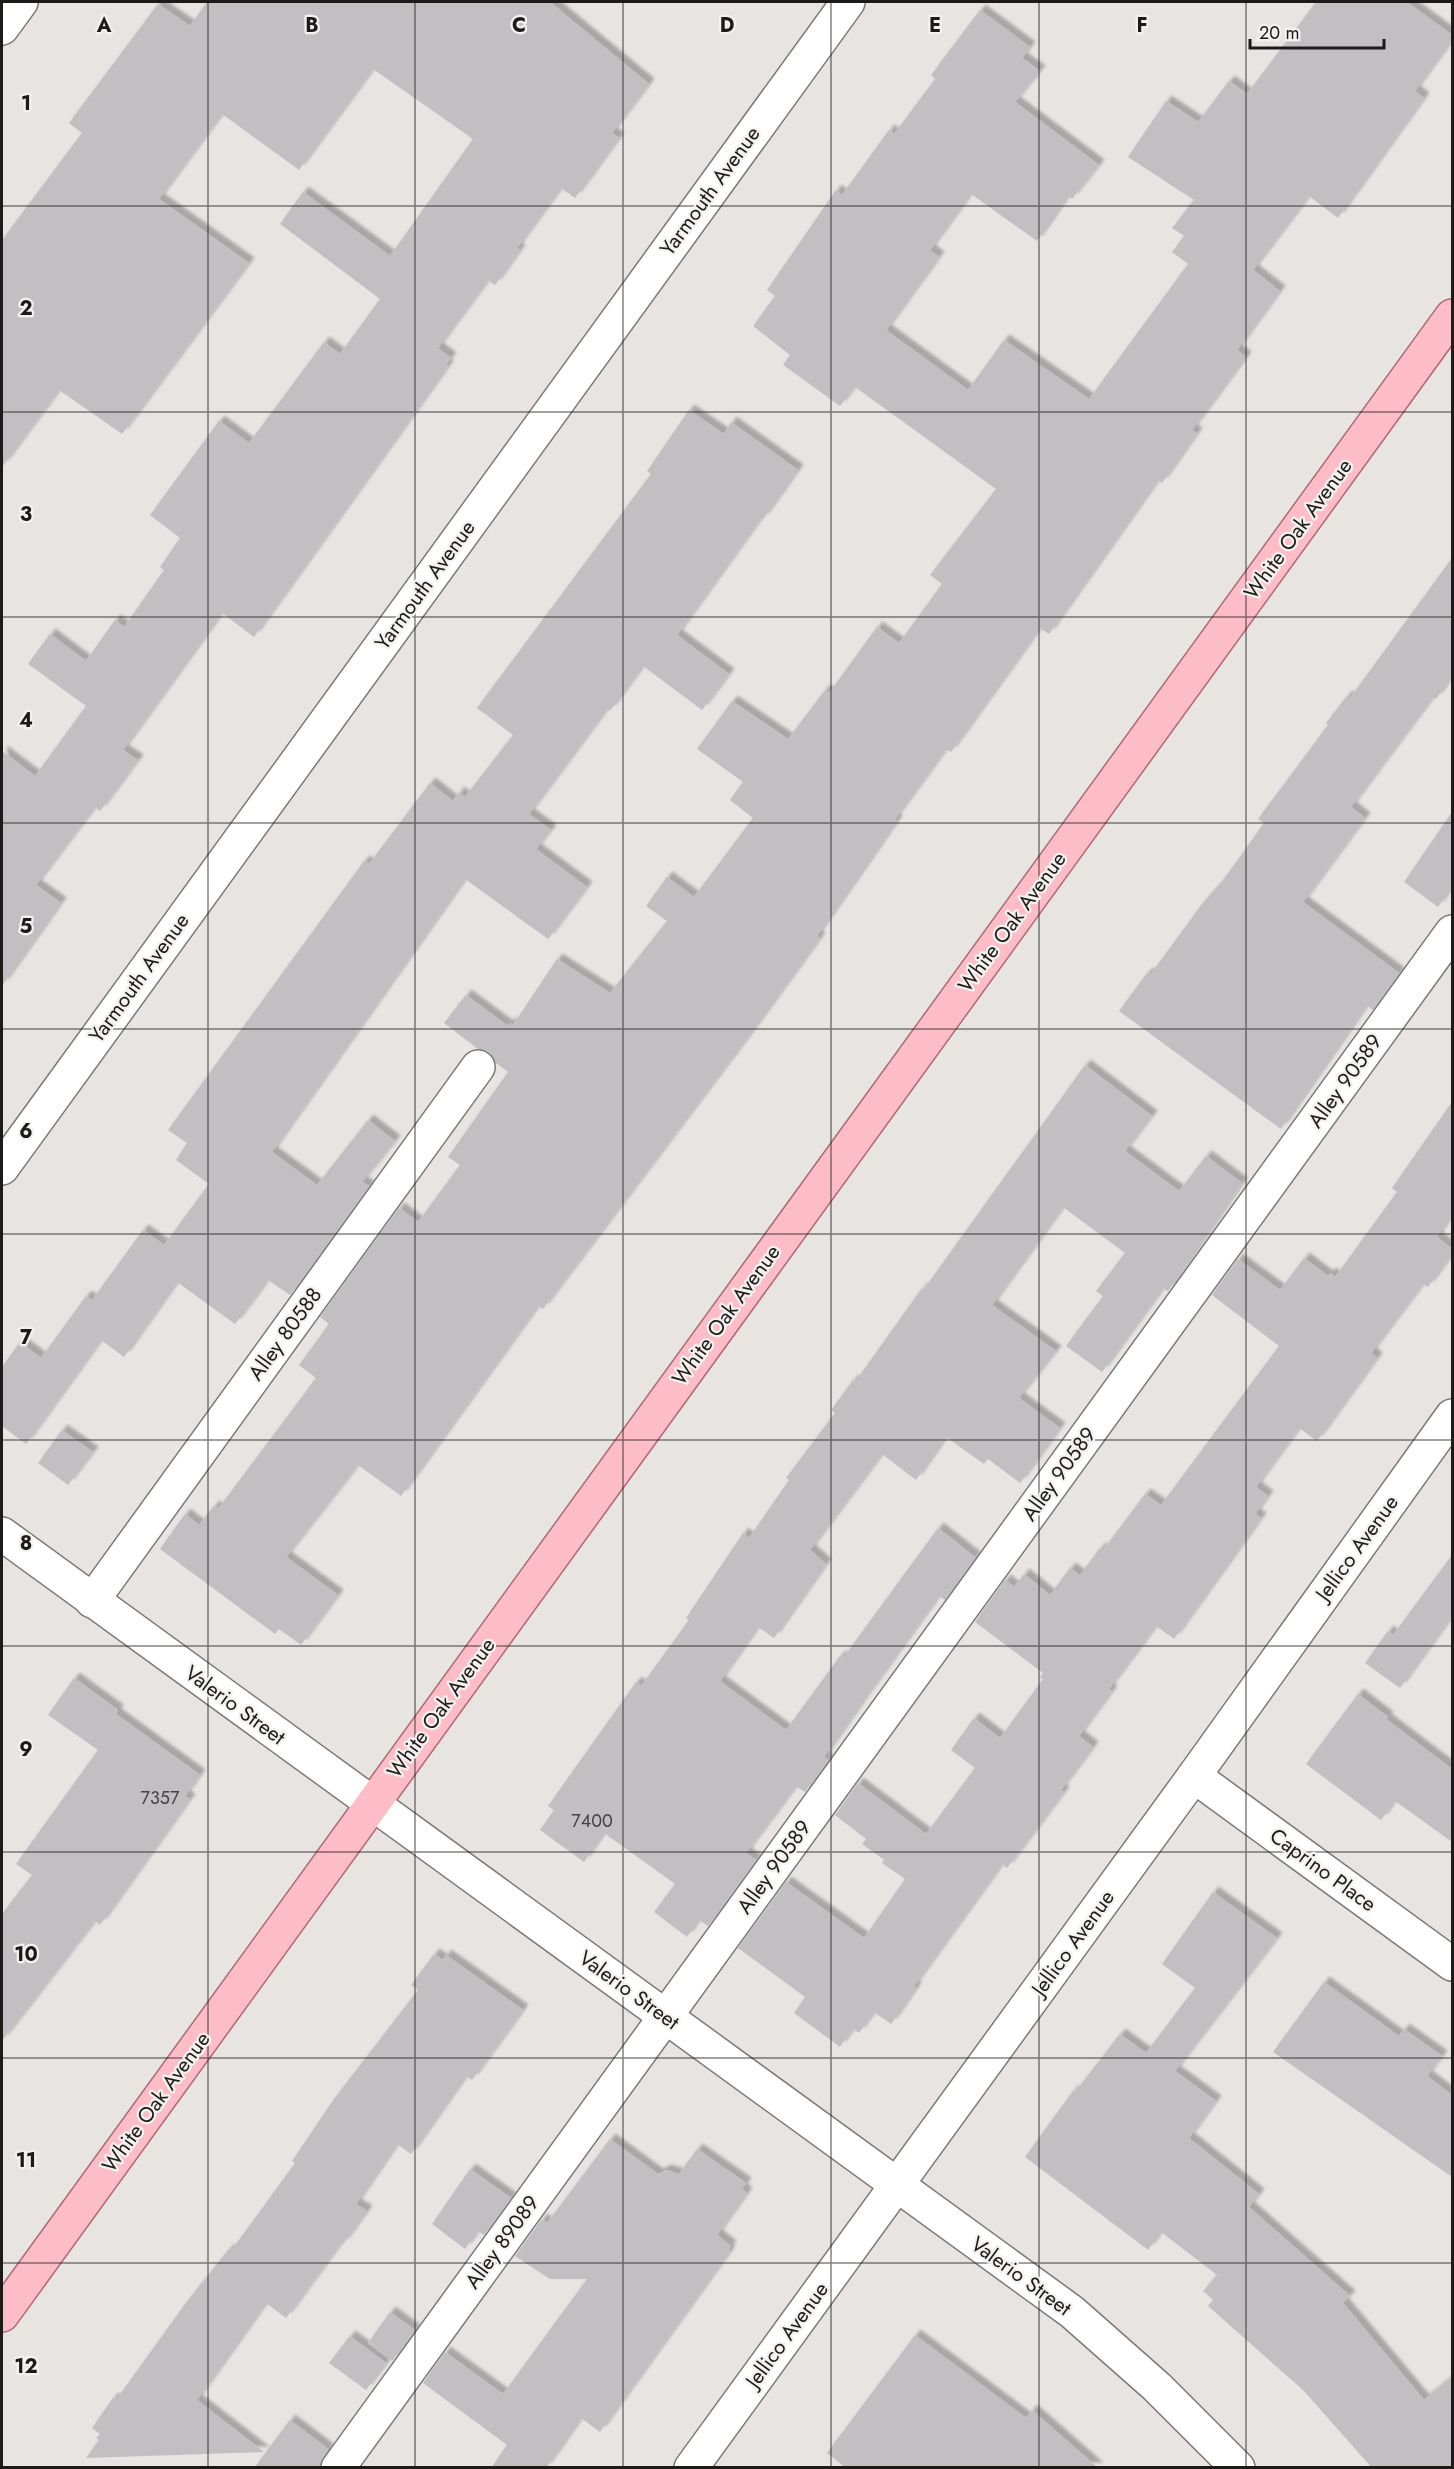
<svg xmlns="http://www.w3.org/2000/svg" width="1454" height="2469" font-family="Jost,sans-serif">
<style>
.building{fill:#c1bfc2;filter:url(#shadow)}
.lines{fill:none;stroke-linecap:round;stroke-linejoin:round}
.minor-casing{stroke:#7c7977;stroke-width:36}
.major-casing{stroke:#ae6873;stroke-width:36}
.minor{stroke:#fff;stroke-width:33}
.major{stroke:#fdbdc8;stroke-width:33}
.grid{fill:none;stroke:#1c1b1a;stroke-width:1.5;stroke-opacity:0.55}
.labels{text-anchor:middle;stroke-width:4.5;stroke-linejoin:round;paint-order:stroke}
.number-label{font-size:18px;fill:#454444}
.street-label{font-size:21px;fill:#1c1b1a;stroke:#f4f1ef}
.grid-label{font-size:20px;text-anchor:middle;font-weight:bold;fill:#1c1b1a;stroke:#f4f1ef;stroke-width:4.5;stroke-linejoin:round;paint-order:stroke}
</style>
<defs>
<filter id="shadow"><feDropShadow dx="5.5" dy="-5.5" stdDeviation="1.5" flood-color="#0004"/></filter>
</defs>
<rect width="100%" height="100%" fill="#e7e4e2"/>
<g class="building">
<path d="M 207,2 L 550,2 L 649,84 L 612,133 L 619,138 L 575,198 L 561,188 L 517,248 L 520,250 L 495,285 L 488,280 L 438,348 L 451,358 L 446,364 L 448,366 L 254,637 L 222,613 L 123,750 L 138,760 L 100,811 L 95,807 L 36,885 L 61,903 L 2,986 L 2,751 L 35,776 L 86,706 L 28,664 L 50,634 L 86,661 L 115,620 L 124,627 L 164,570 L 160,567 L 180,538 L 150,515 L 219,421 L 249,443 L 324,342 L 340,354 L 380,299 L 280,224 L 303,192 L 390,256 L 473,139 L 373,69 L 299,170 L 222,114 L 159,199 L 249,263 L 122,434 L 59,390 L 2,467 L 2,240 L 82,133 L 69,123 L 158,4 L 190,26 Z"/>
<path d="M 1316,2 L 1407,2 L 1452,35 L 1452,40 L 1415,91 L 1424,98 L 1338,218 L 1309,196 L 1253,270 L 1280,291 L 1237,350 L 1246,357 L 1192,430 L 1197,433 L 1162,483 L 1158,480 L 1049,634 L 1040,628 L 951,752 L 946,749 L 895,819 L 897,821 L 817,936 L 820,938 L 748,1037 L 543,1309 L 538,1306 L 401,1496 L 358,1465 L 286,1557 L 338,1595 L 301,1645 L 279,1629 L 275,1634 L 160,1549 L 185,1514 L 199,1525 L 214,1506 L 218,1509 L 316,1378 L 299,1365 L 329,1324 L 320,1317 L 399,1208 L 418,1222 L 460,1165 L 448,1157 L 508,1072 L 496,1063 L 489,1052 L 478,1049 L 444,1023 L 466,995 L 508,1026 L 510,1023 L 513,1025 L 557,959 L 610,993 L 667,921 L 646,906 L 667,877 L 694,897 L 753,818 L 730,800 L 743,782 L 697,749 L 732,701 L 788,739 L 825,690 L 829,693 L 877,627 L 899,643 L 942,584 L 930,575 L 996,489 L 855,387 L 840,406 L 783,365 L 790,355 L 753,326 L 775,296 L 767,290 L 836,190 L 842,195 L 889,130 L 894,134 L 935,79 L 931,75 L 980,10 L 1030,47 L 1022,58 L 1040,71 L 1015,102 L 1099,165 L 1072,199 L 1068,196 L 1037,241 L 971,194 L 930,250 L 939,257 L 886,330 L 968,390 L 1004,340 L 1089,399 L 1188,264 L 1172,252 L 1184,236 L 1172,228 L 1194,200 L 1128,157 L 1166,101 L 1198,122 L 1229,81 L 1247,94 Z"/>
<path d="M 689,410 L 724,434 L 731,422 L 798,470 L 763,519 L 761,518 L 677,635 L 729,674 L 702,710 L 643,666 L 610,711 L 607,709 L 529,814 L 551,830 L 536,849 L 587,887 L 548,939 L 465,879 L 272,1152 L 317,1185 L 368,1120 L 395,1141 L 362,1182 L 369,1186 L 290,1295 L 268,1280 L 235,1324 L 177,1282 L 124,1357 L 101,1340 L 26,1444 L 2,1426 L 2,1367 L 20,1342 L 41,1358 L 86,1296 L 92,1300 L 143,1230 L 164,1245 L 209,1184 L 176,1160 L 187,1143 L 168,1130 L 364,861 L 369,864 L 430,783 L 453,801 L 459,792 L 465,797 L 513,735 L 477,708 L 651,474 L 647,471 Z"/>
<path d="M 1452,558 L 1452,676 L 1436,699 L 1433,697 L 1351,807 L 1365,818 L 1303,902 L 1399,973 L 1373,1010 L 1367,1005 L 1281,1129 L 1119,1011 L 1147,973 L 1150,975 L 1202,904 L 1224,879 L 1264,823 L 1258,819 L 1328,725 L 1326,723 L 1347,696 L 1350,698 Z"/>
<path d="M 1452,812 L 1452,887 L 1438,907 L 1404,882 Z"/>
<path d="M 1085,1065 L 1152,1116 L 1125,1151 L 1179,1191 L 1206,1156 L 1242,1183 L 1168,1291 L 1163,1288 L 1102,1372 L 1066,1346 L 1103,1296 L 1096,1291 L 1125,1253 L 1063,1207 L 992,1305 L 1056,1351 L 1019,1398 L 1060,1428 L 1020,1483 L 988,1459 L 984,1464 L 946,1437 L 916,1480 L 882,1454 L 810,1550 L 826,1564 L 774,1638 L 758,1627 L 720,1681 L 786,1730 L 840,1656 L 843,1658 L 938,1528 L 975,1557 L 945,1600 L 939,1596 L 863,1701 L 824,1757 L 828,1760 L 805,1792 L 796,1786 L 746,1853 L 756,1860 L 708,1926 L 699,1920 L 687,1937 L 654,1912 L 675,1884 L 604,1833 L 584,1862 L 540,1830 L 554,1810 L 548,1806 L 636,1682 L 641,1686 L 689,1620 L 686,1618 L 743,1533 L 749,1538 L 789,1480 L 786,1478 L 835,1413 L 831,1410 L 853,1380 L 855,1382 L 922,1288 L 924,1289 Z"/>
<path d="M 1452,1102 L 1452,1216 L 1437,1237 L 1452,1249 L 1452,1254 L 1428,1287 L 1423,1284 L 1371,1353 L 1377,1358 L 1317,1441 L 1299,1428 L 1256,1487 L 1268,1496 L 1255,1514 L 1261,1518 L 1174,1639 L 1156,1626 L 1109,1689 L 1112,1691 L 1079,1736 L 1093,1747 L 1061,1790 L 1064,1792 L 1007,1868 L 1002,1864 L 914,1986 L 916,1988 L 891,2024 L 874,2012 L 859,2033 L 853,2029 L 840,2047 L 794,2013 L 805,1997 L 738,1948 L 786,1882 L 864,1938 L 905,1879 L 882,1863 L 884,1860 L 862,1844 L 866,1839 L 835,1815 L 858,1783 L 926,1834 L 975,1768 L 951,1750 L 974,1718 L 1000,1738 L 1043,1679 L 1040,1677 L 1043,1673 L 975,1622 L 1005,1580 L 1014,1587 L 1024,1574 L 1050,1595 L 1070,1568 L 1080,1575 L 1100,1548 L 1103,1550 L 1145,1494 L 1161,1505 L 1279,1346 L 1212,1295 L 1238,1259 L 1280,1290 L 1304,1258 L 1328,1276 L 1331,1273 L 1335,1277 L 1397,1192 L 1392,1188 Z"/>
<path d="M 62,1430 L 93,1452 L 68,1485 L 38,1463 Z"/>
<path d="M 1452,1555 L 1452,1616 L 1400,1688 L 1365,1663 L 1388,1631 L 1393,1635 Z"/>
<path d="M 74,1678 L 118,1710 L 116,1714 L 200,1775 L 185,1796 L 190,1799 L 100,1925 L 95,1921 L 2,2041 L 2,1914 L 32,1875 L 16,1864 L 98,1750 L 48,1715 Z"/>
<path d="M 1358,1694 L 1388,1717 L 1386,1719 L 1452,1769 L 1452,1842 L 1395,1801 L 1381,1820 L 1306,1764 Z"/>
<path d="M 1213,1892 L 1277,1938 L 1175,2071 L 1216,2101 L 1189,2138 L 1259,2194 L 1249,2207 L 1350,2296 L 1343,2303 L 1424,2400 L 1452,2377 L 1452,2468 L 1372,2468 L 1304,2391 L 1208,2306 L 1213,2300 L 1203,2291 L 1217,2275 L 1161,2232 L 1148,2250 L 1025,2157 L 1073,2091 L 1075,2092 L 1120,2034 L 1146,2053 L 1195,1988 L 1162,1964 Z"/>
<path d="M 434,1954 L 443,1960 L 446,1955 L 523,2010 L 472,2080 L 466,2076 L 411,2154 L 397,2144 L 356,2204 L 367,2211 L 343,2244 L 341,2243 L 286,2318 L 266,2303 L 197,2400 L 264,2452 L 86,2458 L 99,2440 L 96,2438 L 100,2434 L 92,2428 L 113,2398 L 116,2400 L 185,2304 L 229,2249 L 231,2251 L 295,2163 L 292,2161 L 334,2099 L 418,1990 L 411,1985 Z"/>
<path d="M 1324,1982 L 1399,2036 L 1404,2029 L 1442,2056 L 1427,2076 L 1452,2095 L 1452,2177 L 1273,2052 Z"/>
<path d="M 610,2139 L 658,2174 L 666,2170 L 679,2174 L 697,2149 L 746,2183 L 742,2189 L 747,2193 L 717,2235 L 731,2246 L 728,2250 L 730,2251 L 600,2432 L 581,2418 L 546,2468 L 491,2468 L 507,2445 L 423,2383 L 445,2352 L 503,2394 L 587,2279 L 550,2279 L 515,2256 L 542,2219 L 547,2223 Z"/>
<path d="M 470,2169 L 511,2198 L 484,2235 L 478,2231 L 465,2249 L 432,2224 Z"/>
<path d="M 390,2312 L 415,2330 L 392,2361 L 368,2343 Z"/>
<path d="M 915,2335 L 1026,2418 L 1032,2410 L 1098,2468 L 846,2468 L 827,2453 Z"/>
<path d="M 350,2336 L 386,2363 L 366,2390 L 329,2363 Z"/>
<path d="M 290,2420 L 328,2449 L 320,2468 L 254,2468 Z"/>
</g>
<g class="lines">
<g class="minor-casing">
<g id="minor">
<path d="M 2,28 L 21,2"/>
<path d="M 2,1168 L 848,2"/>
<path d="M 2,1534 L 1072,2312 L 1157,2387 L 1238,2468"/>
<path d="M 92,1601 L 478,1067"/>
<path d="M 1194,1776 L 1452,1964"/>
<path d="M 338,2468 L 1452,932"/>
<path d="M 691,2468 L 1194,1776 L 1452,1416"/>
</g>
</g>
<g class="major-casing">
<path id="major" d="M 2,2315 L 1452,316"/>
</g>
<use href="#minor" class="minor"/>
<use href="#major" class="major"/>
</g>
<path class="grid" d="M 208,2 L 208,2468M 415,2 L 415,2468M 623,2 L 623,2468M 831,2 L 831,2468M 1039,2 L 1039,2468M 1246,2 L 1246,2468M 2,206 L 1452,206M 2,412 L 1452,412M 2,617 L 1452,617M 2,823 L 1452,823M 2,1029 L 1452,1029M 2,1234 L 1452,1234M 2,1440 L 1452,1440M 2,1646 L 1452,1646M 2,1852 L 1452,1852M 2,2058 L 1452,2058M 2,2263 L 1452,2263"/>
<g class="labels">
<g class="number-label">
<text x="160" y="1804">7357</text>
<text x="592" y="1827">7400</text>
</g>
<g class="street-label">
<text transform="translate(710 191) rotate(-54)" y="7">Yarmouth Avenue</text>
<text transform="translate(1298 529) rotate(-54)" y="7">White Oak Avenue</text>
<text transform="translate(425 585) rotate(-54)" y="7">Yarmouth Avenue</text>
<text transform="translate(1012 922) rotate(-54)" y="7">White Oak Avenue</text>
<text transform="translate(139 978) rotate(-54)" y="7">Yarmouth Avenue</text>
<text transform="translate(1345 1081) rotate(-54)" y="7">Alley 90589</text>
<text transform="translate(726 1315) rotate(-54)" y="7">White Oak Avenue</text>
<text transform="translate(285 1334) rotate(-54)" y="7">Alley 80588</text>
<text transform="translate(1059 1474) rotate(-54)" y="7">Alley 90589</text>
<text transform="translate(1357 1548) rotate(-54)" y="7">Jellico Avenue</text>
<text transform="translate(235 1705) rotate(36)" y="7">Valerio Street</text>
<text transform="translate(441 1708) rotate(-54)" y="7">White Oak Avenue</text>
<text transform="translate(774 1867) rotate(-54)" y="7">Alley 90589</text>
<text transform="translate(1323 1870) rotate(36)" y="7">Caprino Place</text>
<text transform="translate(1073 1943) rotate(-54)" y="7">Jellico Avenue</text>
<text transform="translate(629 1990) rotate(36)" y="7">Valerio Street</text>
<text transform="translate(156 2102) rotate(-54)" y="7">White Oak Avenue</text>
<text transform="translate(502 2242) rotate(-54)" y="7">Alley 89089</text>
<text transform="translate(1021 2276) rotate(36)" y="7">Valerio Street</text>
<text transform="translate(787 2335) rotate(-54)" y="7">Jellico Avenue</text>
</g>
</g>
<g class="grid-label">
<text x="104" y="32">A</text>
<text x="312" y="32">B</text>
<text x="519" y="32">C</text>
<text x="727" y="32">D</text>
<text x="935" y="32">E</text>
<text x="1142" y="32">F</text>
<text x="26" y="110">1</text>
<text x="26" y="315">2</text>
<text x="26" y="521">3</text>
<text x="26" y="727">4</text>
<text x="26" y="933">5</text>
<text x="26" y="1138">6</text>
<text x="26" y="1344">7</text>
<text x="26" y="1550">8</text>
<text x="26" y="1756">9</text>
<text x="26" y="1961">10</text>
<text x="26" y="2167">11</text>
<text x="26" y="2373">12</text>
</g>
<rect width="1454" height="2469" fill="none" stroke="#1c1b1a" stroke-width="6"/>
<path d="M1250 39v9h134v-9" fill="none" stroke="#1c1b1a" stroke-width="3"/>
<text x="1259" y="39" font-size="18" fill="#1c1b1a" stroke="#f4f1ef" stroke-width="4.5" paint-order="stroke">20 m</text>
</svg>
